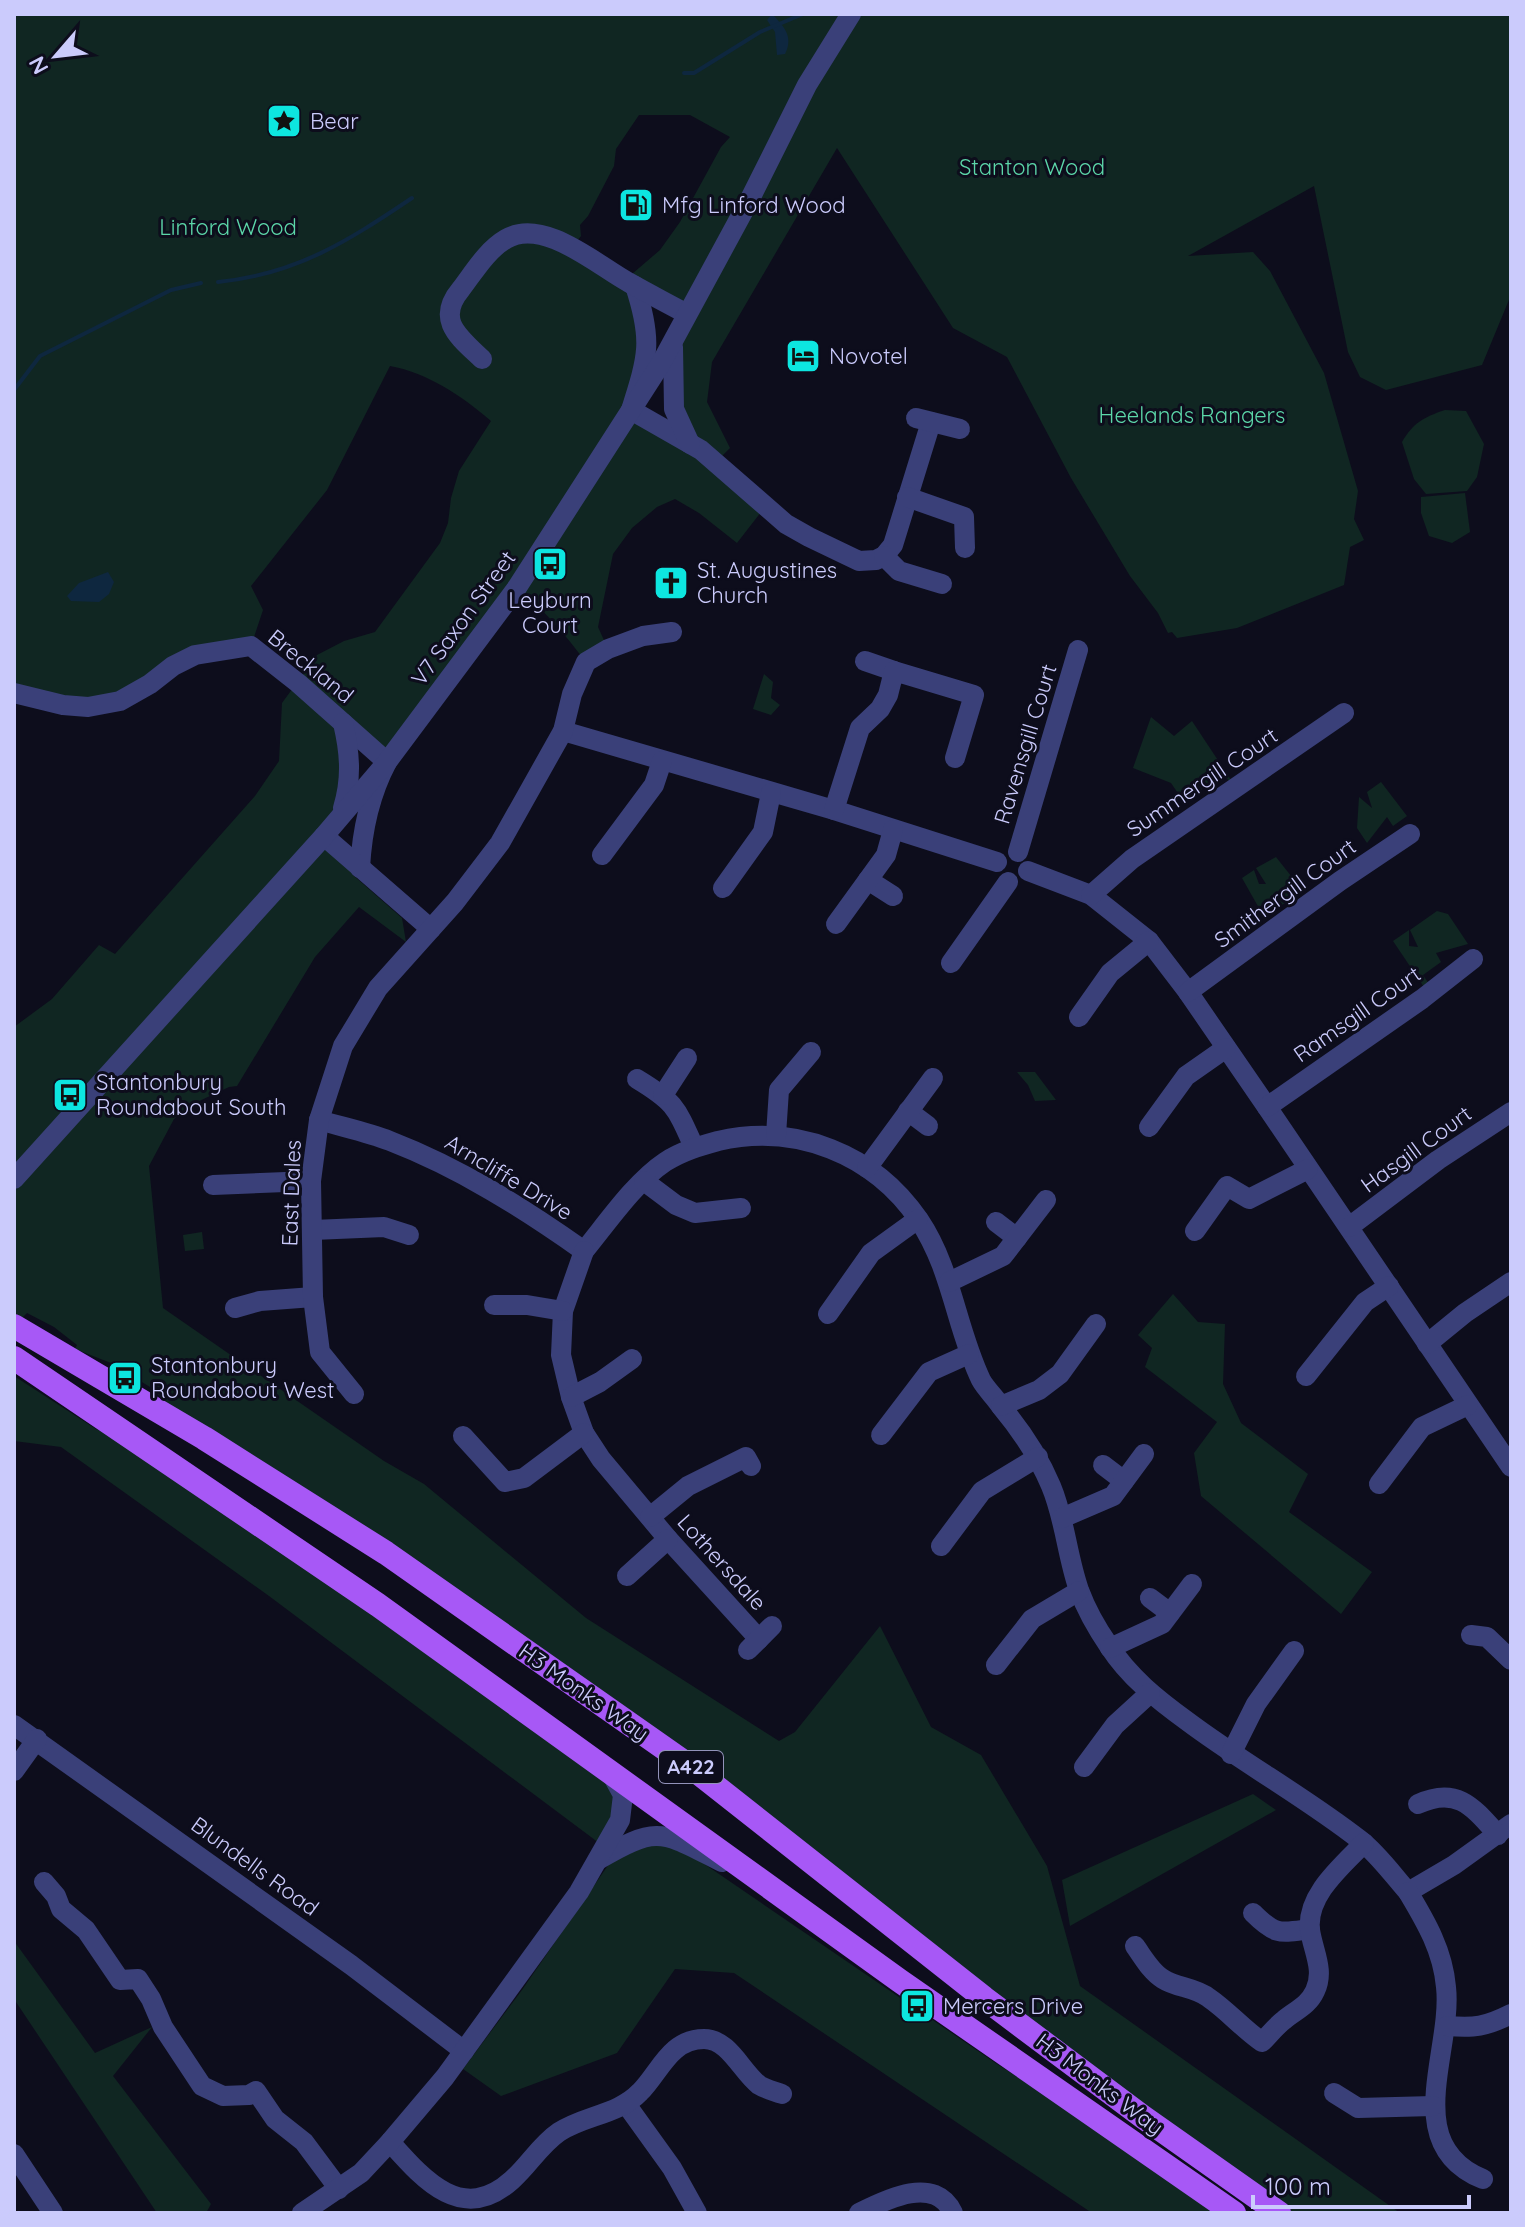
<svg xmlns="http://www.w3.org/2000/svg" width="1525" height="2227" font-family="Quicksand,sans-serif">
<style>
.green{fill:#102622;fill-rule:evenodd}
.water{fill:#0e273f}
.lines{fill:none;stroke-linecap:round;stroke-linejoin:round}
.stream{stroke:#0e273f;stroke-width:4}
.minor{stroke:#3a4079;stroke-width:20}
.major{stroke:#a758f6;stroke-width:24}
.labels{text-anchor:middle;stroke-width:6;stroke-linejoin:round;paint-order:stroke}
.shield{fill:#0d0d1c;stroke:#9292b9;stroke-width:2}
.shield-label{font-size:20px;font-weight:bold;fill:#cbcbfc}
.poi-label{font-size:22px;fill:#cbcbfc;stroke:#0d0d1c;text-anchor:start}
.park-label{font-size:22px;fill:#5cd7a9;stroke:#0d0d1c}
.street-label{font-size:22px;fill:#cbcbfc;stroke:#0d0d1c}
</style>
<rect width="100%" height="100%" fill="#0d0d1c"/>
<g class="green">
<path d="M 14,14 L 1511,14 L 1511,295 L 1482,365 L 1386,390 L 1360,377 L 1348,352 L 1314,186 L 1188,256 L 1253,252 L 1270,271 L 1324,373 L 1358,491 L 1354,519 L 1364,540 L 1350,547 L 1344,585 L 1237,628 L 1177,638 L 1172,632 L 1168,633 L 1158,613 L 1130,576 L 1071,478 L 1007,357 L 953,328 L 837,148 L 712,362 L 707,402 L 730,448 L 716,462 L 765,507 L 737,543 L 699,513 L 675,499 L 657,507 L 632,528 L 613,554 L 598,627 L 608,649 L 586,662 C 565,635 545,609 516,589 L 387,762 L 345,724 L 350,767 L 324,836 L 353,875 L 402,918 L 406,942 L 359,907 L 315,957 L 237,1086 L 229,1087 L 193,1104 L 174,1119 L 149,1166 L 163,1308 L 384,1461 L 424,1484 L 586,1618 L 779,1741 L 795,1732 L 880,1626 L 931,1727 L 981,1755 L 1047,1866 L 1080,1986 L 1400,2213 L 1279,2213 L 691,1767 L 204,1438 L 150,1387 L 111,1363 L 75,1349 L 77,1345 L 54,1327 L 27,1313 L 22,1318 L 14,1314 L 14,1027 L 52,999 L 99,945 L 115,954 L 255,796 L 279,761 L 282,703 L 317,655 L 344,641 L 375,632 L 440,543 L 448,523 L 451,498 L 459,471 L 491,421 C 462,396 428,373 390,366 L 327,490 L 251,586 L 263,610 L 251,646 L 225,649 L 120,701 L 14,693 ZM 639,115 L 690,115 L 730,137 L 721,147 L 680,222 L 660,250 L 625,280 L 572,247 L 581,236 L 580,225 L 588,216 L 614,166 L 616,149 ZM 636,287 L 687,314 L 672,394 L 690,443 L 631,410 L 644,313 Z"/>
<path d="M 1445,410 L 1466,411 L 1484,444 L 1477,477 L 1467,491 L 1426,494 L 1414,479 L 1402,442 C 1413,423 1424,417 1445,410 Z"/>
<path d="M 1465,493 L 1470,532 L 1452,543 L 1429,536 L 1421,513 L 1421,497 Z"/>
<path d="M 764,674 L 773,682 L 771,698 L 780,705 L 771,715 L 753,709 Z"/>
<path d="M 1151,717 L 1174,736 L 1192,721 L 1235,786 L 1223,775 L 1184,802 L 1171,783 L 1133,768 Z"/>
<path d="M 1381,782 L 1407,816 L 1393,826 L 1387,817 L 1367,843 L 1357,828 L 1359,797 L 1372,808 L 1367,792 Z"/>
<path d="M 1276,857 L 1303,891 L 1264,917 L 1242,878 L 1254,870 L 1259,884 L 1266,884 L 1256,868 Z"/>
<path d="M 1437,911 L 1448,914 L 1468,944 L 1436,953 L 1441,962 L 1423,975 L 1433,990 L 1428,993 L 1393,941 L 1409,930 L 1409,946 L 1418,947 L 1410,930 Z"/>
<path d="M 1017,1072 L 1035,1072 L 1056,1100 L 1035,1101 L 1028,1085 Z"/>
<path d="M 202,1232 L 204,1249 L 185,1251 L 183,1235 Z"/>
<path d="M 1173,1294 L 1198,1322 L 1225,1324 L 1223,1384 L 1241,1423 L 1308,1474 L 1289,1512 L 1372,1572 L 1341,1614 L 1201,1496 L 1194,1453 L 1217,1422 L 1145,1367 L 1152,1348 L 1138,1335 Z"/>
<path d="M 14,1376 L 96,1429 L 130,1443 L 612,1786 L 617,1814 L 599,1843 L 269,1596 L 61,1447 L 14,1441 Z"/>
<path d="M 1253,1794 L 1276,1810 L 1070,1926 L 1062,1880 Z"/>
<path d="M 641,1844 L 678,1846 L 997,2064 L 1234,2213 L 1092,2213 L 734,1973 L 675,1969 L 617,2053 L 501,2096 L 463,2069 L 522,1990 L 611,1861 Z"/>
<path d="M 14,1941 L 95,2053 L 152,2027 L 113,2076 L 211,2204 L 206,2213 L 157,2213 L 14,1999 Z"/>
</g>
<g class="water">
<path d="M 772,14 C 784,26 794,37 785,54 L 777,55 L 775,32 L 767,20 Z"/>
<path d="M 108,572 L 114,582 L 109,594 L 99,602 L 71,601 L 67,596 L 79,583 Z"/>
</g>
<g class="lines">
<g class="stream">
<path d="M 684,73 L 694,73 L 760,32 L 803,14"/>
<path d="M 218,282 C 297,274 348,241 412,198"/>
<path d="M 14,390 L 40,356 L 171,290 L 201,283"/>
</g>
<g class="minor">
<path d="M 635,286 C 653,341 648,356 631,410 L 701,450 L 786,524 L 809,537 L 859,561 L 876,560 L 884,556 L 893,545 L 931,422"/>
<path d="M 673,347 L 674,409 L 690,444"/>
<path d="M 482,359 C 459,337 435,320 461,289 C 474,272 487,250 506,239 C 543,217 597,265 628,282 C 647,293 667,303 687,314"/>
<path d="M 916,418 L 960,429"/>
<path d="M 907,497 L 964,517 L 965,548"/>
<path d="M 884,556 L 899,571 L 942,584"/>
<path d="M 865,661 L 894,671"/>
<path d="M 14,693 L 63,705 L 88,707 L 120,701 L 150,684 L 173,666 L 195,655 L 251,646 L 298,683 L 387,762 C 369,796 362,830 360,868"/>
<path d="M 563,731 L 834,810 L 997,862"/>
<path d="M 343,808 C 352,778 350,753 343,723"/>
<path d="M 834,810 L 860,728 L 880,709 L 888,695 L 894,671 L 974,695 L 955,758"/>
<path d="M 324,836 L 431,929"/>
<path d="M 1018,852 L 1078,650"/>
<path d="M 602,855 L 654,785 L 662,761"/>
<path d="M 1028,871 L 1091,895 L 1149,941 L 1188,992 L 1267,1107 L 1511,1467"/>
<path d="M 868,880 L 893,896"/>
<path d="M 723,888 L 763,832 L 771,793"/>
<path d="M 1091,895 L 1132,859 L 1344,713"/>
<path d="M 836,924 L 886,855 L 893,830"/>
<path d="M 951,963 L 1008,882"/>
<path d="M 1188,992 L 1340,881 L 1410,834"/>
<path d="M 1079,1017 L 1110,973 L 1149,941"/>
<path d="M 637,1079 C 675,1102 676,1107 694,1147"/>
<path d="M 663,1095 L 687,1058"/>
<path d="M 1267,1107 L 1422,999 L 1473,959"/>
<path d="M 908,1111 L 928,1126"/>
<path d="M 319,1120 C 342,1127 367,1132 390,1141 C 460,1168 523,1208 584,1251 C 607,1223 635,1182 665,1162 C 682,1151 700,1146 718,1141 C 796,1123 874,1154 919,1220 C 952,1269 956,1328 981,1380 C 986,1389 994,1396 1000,1405 C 1020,1429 1039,1457 1051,1486 C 1065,1519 1067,1556 1079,1590 C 1086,1609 1098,1630 1109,1646 C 1129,1677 1158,1700 1187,1721 C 1243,1763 1305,1797 1360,1840 C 1378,1854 1393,1875 1408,1892 L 1454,1865 L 1511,1824"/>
<path d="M 1149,1127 L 1186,1076 L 1226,1048"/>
<path d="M 776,1135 L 779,1090 L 811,1052"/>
<path d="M 867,1168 L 933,1078"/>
<path d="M 14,1179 L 324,836 L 387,762 L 516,589 L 660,365 L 750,199 L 807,85 L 851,14"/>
<path d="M 644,1181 L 676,1205 L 695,1213 L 741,1208"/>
<path d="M 213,1185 L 311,1181"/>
<path d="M 996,1222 L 1017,1238"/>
<path d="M 1349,1227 L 1438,1160 L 1511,1112"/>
<path d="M 313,1230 L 384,1227 L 409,1235"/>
<path d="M 1195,1231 L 1227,1186 L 1249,1199 L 1308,1169"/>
<path d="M 584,1251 L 563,1311 L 561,1355 L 571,1397 L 584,1433 L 601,1459 L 668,1539 L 759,1639"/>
<path d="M 949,1282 L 1003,1256 L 1046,1200"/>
<path d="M 494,1305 L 527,1305 L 563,1311"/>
<path d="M 235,1308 L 260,1301 L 313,1297"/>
<path d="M 828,1314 L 871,1253 L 918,1219"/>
<path d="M 1427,1344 L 1465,1313 L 1511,1282"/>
<path d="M 1306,1376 L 1365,1302 L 1389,1286"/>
<path d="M 354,1394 L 320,1352 L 313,1297 L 311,1181 L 319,1120 L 343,1046 L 378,988 L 455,902 L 500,843 L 563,731 L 572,694 L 586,662 L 608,649 L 643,636 L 672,632"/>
<path d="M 571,1397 L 600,1382 L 632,1359"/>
<path d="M 1001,1406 L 1039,1390 L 1060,1374 L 1096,1324"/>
<path d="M 881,1435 L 929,1372 L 969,1354"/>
<path d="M 463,1436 L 505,1482 L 524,1478 L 584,1433"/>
<path d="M 1103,1465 L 1124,1481"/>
<path d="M 1379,1484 L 1422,1427 L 1468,1405"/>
<path d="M 650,1517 L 688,1486 L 746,1457 L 751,1466"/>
<path d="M 1062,1518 L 1113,1496 L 1144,1454"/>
<path d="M 941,1546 L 982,1491 L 1038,1457"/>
<path d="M 627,1576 L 668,1539"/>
<path d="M 1150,1598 L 1170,1613"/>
<path d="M 1471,1635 L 1487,1637 L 1511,1660"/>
<path d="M 1110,1648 L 1162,1624 L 1192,1584"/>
<path d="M 748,1650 L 772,1626"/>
<path d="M 996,1665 L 1032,1619 L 1079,1591"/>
<path d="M 14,1725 L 351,1965 L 464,2051"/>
<path d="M 1231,1754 L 1256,1704 L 1294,1651"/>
<path d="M 1084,1767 L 1115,1725 L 1150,1693"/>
<path d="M 14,1771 L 37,1739"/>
<path d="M 1418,1804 C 1457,1786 1473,1807 1498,1835"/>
<path d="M 598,1860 C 659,1824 662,1832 722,1862"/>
<path d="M 44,1882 L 56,1896 L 61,1909 L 86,1930 L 120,1980 L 138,1979 L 151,1999 L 163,2027 L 202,2086 L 223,2096 L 249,2095 L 256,2091 L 275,2119 L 304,2142 L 339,2189"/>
<path d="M 1408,1892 C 1426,1922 1443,1951 1446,1987 C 1453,2051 1399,2145 1483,2179"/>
<path d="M 1253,1913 C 1276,1936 1280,1933 1310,1929"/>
<path d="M 1135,1946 C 1143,1957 1151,1972 1163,1979 C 1177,1988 1195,1987 1209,1998 C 1228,2011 1243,2029 1262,2042 C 1269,2035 1276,2026 1284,2020 C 1296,2010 1308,2006 1315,1991 C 1325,1970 1313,1951 1310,1930 C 1306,1895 1342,1866 1364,1843"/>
<path d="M 1447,2026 C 1475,2028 1485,2027 1511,2014"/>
<path d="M 1334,2093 L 1358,2108 L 1433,2106"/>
<path d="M 626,2104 L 672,2168 L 697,2213"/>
<path d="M 390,2142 C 423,2179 462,2225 512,2180 C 529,2165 540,2145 559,2132 C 585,2115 618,2115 640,2092 C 660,2072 670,2039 704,2039 C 729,2039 741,2071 759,2085 C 765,2089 774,2091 782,2094"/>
<path d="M 14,2154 L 53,2213"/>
<path d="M 302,2213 L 361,2173 L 390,2142 L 445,2077 L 579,1892 L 620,1820 L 623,1795 L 611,1773"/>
<path d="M 859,2213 C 885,2200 935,2174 953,2213"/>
</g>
<g class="major">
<path d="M 14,1326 L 204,1438 L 386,1553 L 691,1767 L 984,1998 L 1143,2117 L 1279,2213"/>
<path d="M 14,1358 L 378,1605 L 900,1981 L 1234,2213"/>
</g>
</g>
<defs>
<g id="sight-square" transform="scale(1.8)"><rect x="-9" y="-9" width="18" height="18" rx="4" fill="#0de6e0" stroke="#0d0d1c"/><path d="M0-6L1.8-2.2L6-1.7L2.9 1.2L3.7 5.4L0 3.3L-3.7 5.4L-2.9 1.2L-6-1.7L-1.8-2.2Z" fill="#111"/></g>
<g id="fuel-square" transform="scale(1.8)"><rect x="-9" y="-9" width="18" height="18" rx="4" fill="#0de6e0" stroke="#0d0d1c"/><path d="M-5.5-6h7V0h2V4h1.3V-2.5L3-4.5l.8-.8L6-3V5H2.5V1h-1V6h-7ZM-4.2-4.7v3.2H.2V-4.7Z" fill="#111"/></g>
<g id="hotel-square" transform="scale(1.8)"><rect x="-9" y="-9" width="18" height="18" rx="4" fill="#0de6e0" stroke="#0d0d1c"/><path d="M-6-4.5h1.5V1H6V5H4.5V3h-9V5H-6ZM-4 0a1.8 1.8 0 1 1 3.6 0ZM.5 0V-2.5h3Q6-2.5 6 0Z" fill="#111"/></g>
<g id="bus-square" transform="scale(1.8)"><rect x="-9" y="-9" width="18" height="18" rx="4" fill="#0de6e0" stroke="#0d0d1c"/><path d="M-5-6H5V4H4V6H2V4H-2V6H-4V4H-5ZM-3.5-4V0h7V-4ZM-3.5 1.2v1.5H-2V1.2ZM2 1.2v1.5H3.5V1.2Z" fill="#111"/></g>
<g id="church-square" transform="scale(1.8)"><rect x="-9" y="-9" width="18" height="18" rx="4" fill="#0de6e0" stroke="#0d0d1c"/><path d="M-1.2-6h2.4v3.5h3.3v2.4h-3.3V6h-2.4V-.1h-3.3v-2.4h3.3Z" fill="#111"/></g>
</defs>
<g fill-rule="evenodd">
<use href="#sight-square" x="284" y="121"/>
<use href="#fuel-square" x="636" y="205"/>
<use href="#hotel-square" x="803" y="356"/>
<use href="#bus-square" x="550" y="564"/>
<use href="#church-square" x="671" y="583"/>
<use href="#bus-square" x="70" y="1095"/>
<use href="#bus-square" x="125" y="1378"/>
<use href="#bus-square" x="917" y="2006"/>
</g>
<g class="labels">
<rect class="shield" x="659" y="1751" width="64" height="32" rx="6"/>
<g class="shield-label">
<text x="691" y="1774">A422</text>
</g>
<g class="poi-label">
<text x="310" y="129">Bear</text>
<text x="662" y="213">Mfg Linford Wood</text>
<text x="829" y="364">Novotel</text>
<text x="697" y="578">St. Augustines<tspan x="697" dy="25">Church</tspan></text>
<text x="550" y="608" text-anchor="middle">Leyburn<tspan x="550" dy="25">Court</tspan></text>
<text x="96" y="1090">Stantonbury<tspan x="96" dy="25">Roundabout South</tspan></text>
<text x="151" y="1373">Stantonbury<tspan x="151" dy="25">Roundabout West</tspan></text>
<text x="943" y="2014">Mercers Drive</text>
</g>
<g class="park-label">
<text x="1032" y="175">Stanton Wood</text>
<text x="228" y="235">Linford Wood</text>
<text x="1192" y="423">Heelands Rangers</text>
</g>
<g class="street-label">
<text transform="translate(463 618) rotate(-54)" y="8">V7 Saxon Street</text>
<text transform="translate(311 666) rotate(39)" y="8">Breckland</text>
<text transform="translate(1025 744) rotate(-73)" y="8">Ravensgill Court</text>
<text transform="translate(1202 782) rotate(-34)" y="8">Summergill Court</text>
<text transform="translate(1285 893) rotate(-36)" y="8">Smithergill Court</text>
<text transform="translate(1357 1014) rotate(-35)" y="8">Ramsgill Court</text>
<text transform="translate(1416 1149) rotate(-36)" y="8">Hasgill Court</text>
<text transform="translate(509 1177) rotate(31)" y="8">Arncliffe Drive</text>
<text transform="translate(291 1193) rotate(-88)" y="8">East Dales</text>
<text transform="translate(722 1562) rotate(48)" y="8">Lothersdale</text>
<text transform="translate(584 1692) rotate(35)" y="8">H3 Monks Way</text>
<text transform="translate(255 1866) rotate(36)" y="8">Blundells Road</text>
<text transform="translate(1100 2084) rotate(37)" y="8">H3 Monks Way</text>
</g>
</g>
<rect width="1525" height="2227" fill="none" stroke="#cbcbfc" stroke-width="32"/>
<g transform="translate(56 56) rotate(242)" stroke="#0d0d1c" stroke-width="6" paint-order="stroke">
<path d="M0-6L14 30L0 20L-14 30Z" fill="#cbcbfc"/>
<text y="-12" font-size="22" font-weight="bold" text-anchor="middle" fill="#cbcbfc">N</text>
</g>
<path d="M1253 2195v12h216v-12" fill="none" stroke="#cbcbfc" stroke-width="4"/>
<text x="1265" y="2195" font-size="24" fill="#cbcbfc" stroke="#0d0d1c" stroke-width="6" paint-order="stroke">100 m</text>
</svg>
